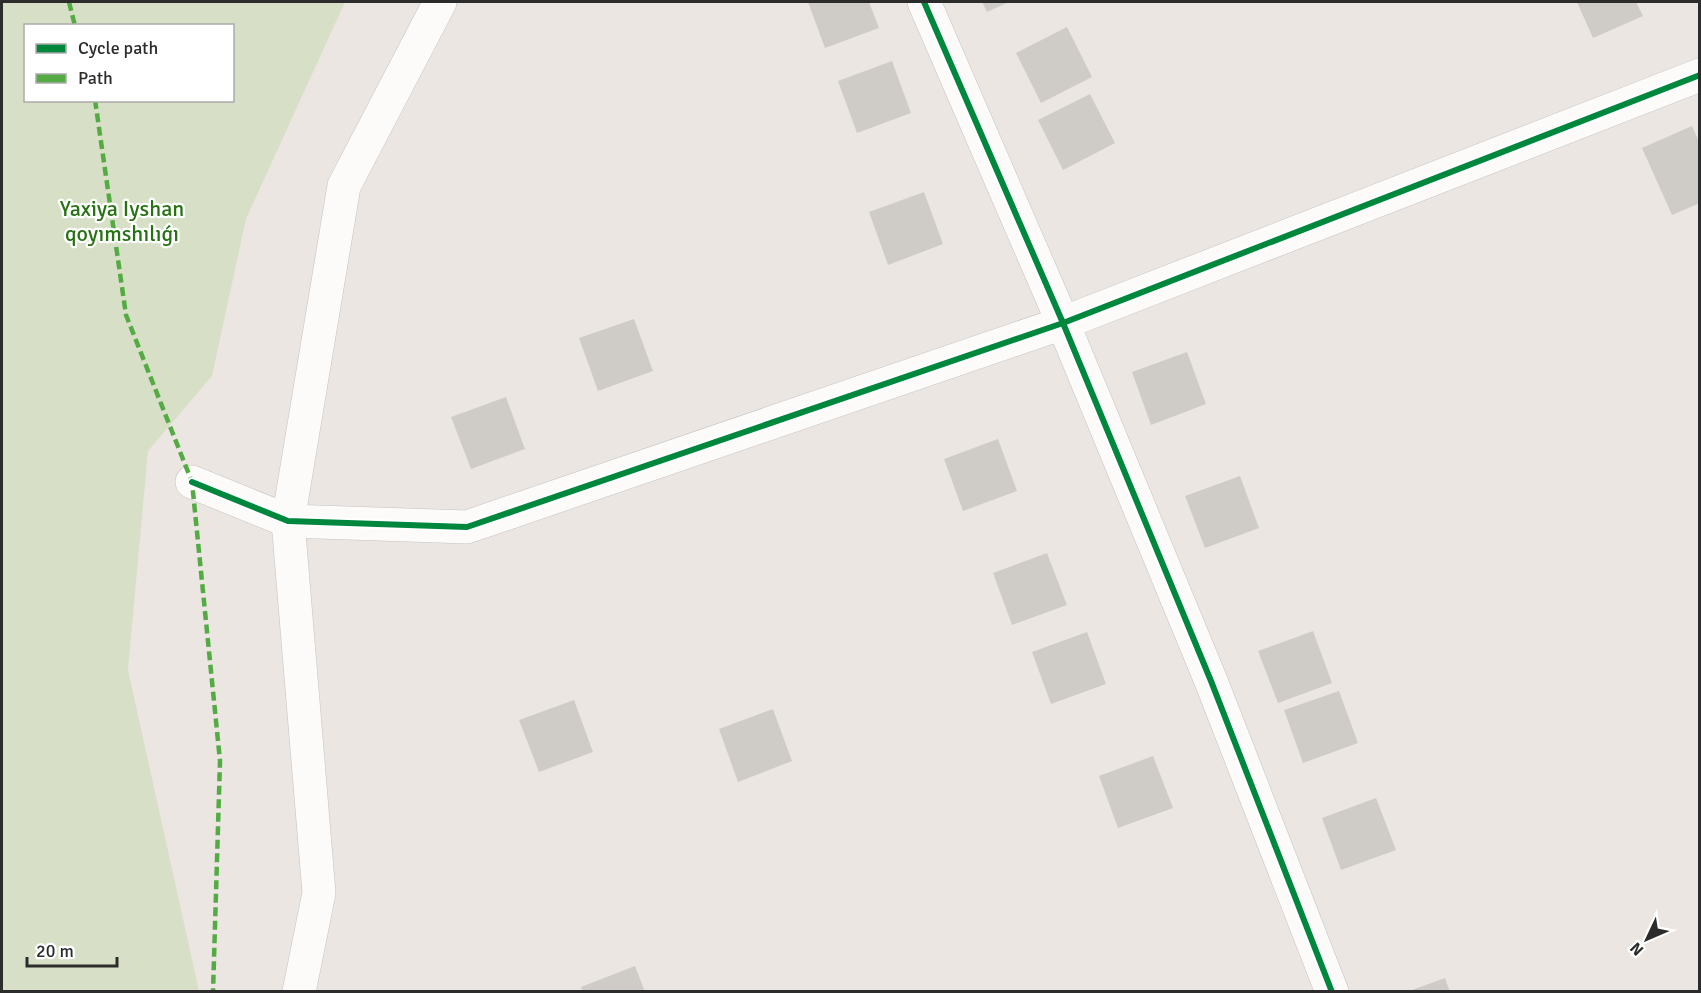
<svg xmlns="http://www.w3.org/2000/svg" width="1701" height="993" font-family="Signika,sans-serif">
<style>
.cemetery{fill:#d7e0c7;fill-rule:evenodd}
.building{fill:#cfccc8}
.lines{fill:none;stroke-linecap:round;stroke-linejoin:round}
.minor-casing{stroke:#c4c2c3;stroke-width:34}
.minor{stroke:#fcfbfa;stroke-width:33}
.quiet{stroke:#54ab44;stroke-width:4.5;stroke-dasharray:9 4.5;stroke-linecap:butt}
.cycleway-casing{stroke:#fff;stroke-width:10}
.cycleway{stroke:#00873e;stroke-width:6}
.labels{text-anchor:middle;stroke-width:4.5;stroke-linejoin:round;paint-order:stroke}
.park-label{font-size:22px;fill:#277213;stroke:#fff}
</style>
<rect width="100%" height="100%" fill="#ebe6e1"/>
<path class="cemetery" d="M 2,2 L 345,2 L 246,219 L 212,376 L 148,451 L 128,670 L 199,991 L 2,991 ZM 26,26 L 232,26 L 232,100 L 26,100 Z"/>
<g class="building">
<path d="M 808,2 L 869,2 L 879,28 L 825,48 Z"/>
<path d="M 982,2 L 1009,2 L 987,12 Z"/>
<path d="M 1577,2 L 1636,2 L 1643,16 L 1593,38 Z"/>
<path d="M 1067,27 L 1092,77 L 1041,103 L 1016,53 Z"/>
<path d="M 892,61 L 911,113 L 857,133 L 838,81 Z"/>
<path d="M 1090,94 L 1115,143 L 1063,170 L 1038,120 Z"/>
<path d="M 1692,126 L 1700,144 L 1700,203 L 1672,215 L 1642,148 Z"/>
<path d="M 924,192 L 943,244 L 888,265 L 869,212 Z"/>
<path d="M 634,319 L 653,371 L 598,391 L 579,338 Z"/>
<path d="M 1187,352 L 1206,404 L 1151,425 L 1132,372 Z"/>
<path d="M 506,397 L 525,449 L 471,469 L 451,417 Z"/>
<path d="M 998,439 L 1017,491 L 963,511 L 944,459 Z"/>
<path d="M 1240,476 L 1259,528 L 1205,548 L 1185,496 Z"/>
<path d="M 1047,553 L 1067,605 L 1012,625 L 993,573 Z"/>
<path d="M 1313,631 L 1332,683 L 1278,703 L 1258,651 Z"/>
<path d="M 1087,632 L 1106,684 L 1051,704 L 1032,652 Z"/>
<path d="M 1339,691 L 1358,743 L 1303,763 L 1284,710 Z"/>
<path d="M 574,700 L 593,752 L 539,772 L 519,720 Z"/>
<path d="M 773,709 L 792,761 L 738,782 L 719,729 Z"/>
<path d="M 1153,756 L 1173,808 L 1118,828 L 1099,776 Z"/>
<path d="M 1376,798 L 1396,850 L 1341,870 L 1322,818 Z"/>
<path d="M 635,966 L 645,992 L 583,992 L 581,987 Z"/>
<path d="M 1445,978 L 1450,992 L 1409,992 L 1409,991 Z"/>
</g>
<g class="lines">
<g class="minor-casing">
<g id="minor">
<path d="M 924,2 L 1063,323 L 1211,681 L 1332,992"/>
<path d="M 192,482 L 288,521 L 467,527 L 1063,323 L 1700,75"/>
<path d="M 299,992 L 319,893 L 288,521 L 344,186 L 440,2"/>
</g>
</g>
<use href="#minor" class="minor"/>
<g class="quiet">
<path d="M 69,2 L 75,26"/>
<path d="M 95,100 L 126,315 L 192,482 L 220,761 L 213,992"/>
</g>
<g class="cycleway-casing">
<g id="cycleway">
<path d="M 924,2 L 1063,323 L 1211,681 L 1332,992"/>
<path d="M 192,482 L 288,521 L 467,527 L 1063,323 L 1700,75"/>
</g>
</g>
<use href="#cycleway" class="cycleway"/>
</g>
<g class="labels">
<g class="park-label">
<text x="122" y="216">Yaxiya Iyshan<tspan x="122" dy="25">qoyımshılıǵı</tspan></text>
</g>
</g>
<rect width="1701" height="993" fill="none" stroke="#2c2c2c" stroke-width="6"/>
<rect x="24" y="24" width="210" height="78" fill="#ffffff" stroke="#ababab" stroke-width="1.5"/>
<rect x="36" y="44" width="30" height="9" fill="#00873e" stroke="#ababab" stroke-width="1.5"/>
<text x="78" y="54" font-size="18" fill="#2c2c2c">Cycle path</text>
<rect x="36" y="74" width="30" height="9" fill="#54ab44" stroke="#ababab" stroke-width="1.5"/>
<text x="78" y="84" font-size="18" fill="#2c2c2c">Path</text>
<g transform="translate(1647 939) rotate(226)" stroke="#ffffff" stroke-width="4.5" paint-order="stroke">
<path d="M0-4.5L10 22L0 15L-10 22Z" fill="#2c2c2c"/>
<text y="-9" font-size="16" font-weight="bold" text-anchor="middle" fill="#2c2c2c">N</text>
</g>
<path d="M27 957v9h90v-9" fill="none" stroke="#2c2c2c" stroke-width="3"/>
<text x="36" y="957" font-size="18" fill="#2c2c2c" stroke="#ffffff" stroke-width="4.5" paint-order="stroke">20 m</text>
</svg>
